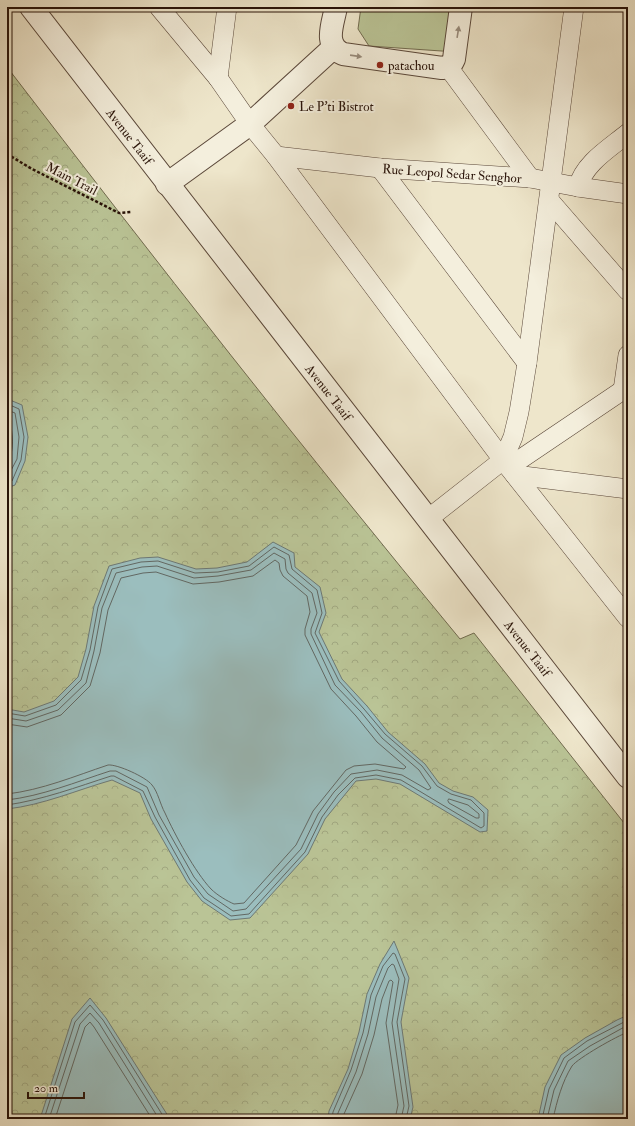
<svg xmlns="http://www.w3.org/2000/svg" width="635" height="1126" font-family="'IM FELL Double Pica',serif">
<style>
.green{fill:#bac496;stroke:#716b4f}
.forest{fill:url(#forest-crowns);stroke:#716b4f}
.water{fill:#9bbebe;stroke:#6d7975}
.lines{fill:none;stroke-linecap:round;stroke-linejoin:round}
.shore{stroke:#626863;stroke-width:1}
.minor-casing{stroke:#5a4739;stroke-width:20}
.tertiary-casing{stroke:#5a4739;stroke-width:24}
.path{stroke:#281208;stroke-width:2.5;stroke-dasharray:3 2;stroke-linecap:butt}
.minor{stroke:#f4efdd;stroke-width:19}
.tertiary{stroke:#f4efdd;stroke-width:22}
.oneway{fill:#988c7d}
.poi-dot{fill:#8f2418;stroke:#f4efdd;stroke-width:1.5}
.labels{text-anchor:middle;stroke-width:4;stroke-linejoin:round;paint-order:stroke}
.poi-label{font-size:13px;fill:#281208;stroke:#f4efdd;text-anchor:start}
.street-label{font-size:13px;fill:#281208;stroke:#f4efdd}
</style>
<defs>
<pattern id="forest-crowns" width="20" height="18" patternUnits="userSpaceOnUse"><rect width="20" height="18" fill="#bac496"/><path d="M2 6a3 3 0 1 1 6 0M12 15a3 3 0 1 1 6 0" fill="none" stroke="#a0a780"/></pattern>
</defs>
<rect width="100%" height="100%" fill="#eee6cb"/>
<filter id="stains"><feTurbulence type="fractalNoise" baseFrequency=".005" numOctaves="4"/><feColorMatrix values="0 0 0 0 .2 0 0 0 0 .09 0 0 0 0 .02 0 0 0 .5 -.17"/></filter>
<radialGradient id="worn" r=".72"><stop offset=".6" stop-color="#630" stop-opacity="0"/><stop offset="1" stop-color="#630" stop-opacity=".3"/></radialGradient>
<path class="green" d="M 361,7 L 466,7 L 456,52 L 369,46 L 358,29 Z"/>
<path class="forest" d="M 7,67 C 155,260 305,452 460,639 L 474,633 L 628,828 L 628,1119 L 7,1119 Z"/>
<g class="water">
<path d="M 10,400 L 22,405 L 28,437 L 25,461 L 15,485 L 7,488 L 7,402 Z"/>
<path d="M 273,542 L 294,553 L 295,567 L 320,587 L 326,613 L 319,632 L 342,679 L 367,706 L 388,732 L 425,764 L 439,783 L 453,791 L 473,797 L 488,810 L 487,831 L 480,832 L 400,784 L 376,779 L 356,781 L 325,819 L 308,854 L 250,918 L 230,920 L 202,901 L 187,882 L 151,819 L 140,793 L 112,780 C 77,790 43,805 7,809 L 7,709 L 24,712 L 54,701 L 78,677 L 86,649 L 94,606 L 109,566 L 140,558 L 158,557 L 196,569 L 217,568 L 247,562 Z"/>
<path d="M 394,941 L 409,978 L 401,1022 L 413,1107 L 410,1119 L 328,1119 L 329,1111 L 348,1069 L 359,1032 L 367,994 L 380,964 Z"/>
<path d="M 90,998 L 106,1018 L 170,1119 L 40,1119 L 72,1019 Z"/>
<path d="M 628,1015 L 628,1119 L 538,1119 L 545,1087 L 561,1055 L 585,1038 L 617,1020 Z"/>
</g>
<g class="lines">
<g class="shore">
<path d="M 7,405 L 10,405 L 19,409 L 24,437 L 21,460 L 12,481 L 7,484"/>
<path d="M 7,410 L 15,413 L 19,437 L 17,459 L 7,478"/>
<path d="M 7,416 L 9,417 C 13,435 15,449 7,466"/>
<path d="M 7,713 L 25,716 L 56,705 L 81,680 L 90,650 L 98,607 L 112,569 L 141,562 L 158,561 L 195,573 L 218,572 L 249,566 L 274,547 L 289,555 L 292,569 L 317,590 L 322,613 L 315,633 L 339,681 L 364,709 L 385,734 L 422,766 L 437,786 L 451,794 L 471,800 L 484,813 L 484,826 L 481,828 L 401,780 L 376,775 L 355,778 L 338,795 L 322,817 L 305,852 L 276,884 L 249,914 L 231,916 L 204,898 L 190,880 L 155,817 L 143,791 L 114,776 L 111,776 C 77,787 42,800 7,805"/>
<path d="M 7,718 L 26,721 L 58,710 L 86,683 L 94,651 L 102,608 L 116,573 L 142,567 L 157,566 L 194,578 L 218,576 L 251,570 L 274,553 L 285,559 L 286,569 L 288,573 L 312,593 L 317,613 L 311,629 L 311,634 L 335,685 L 361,712 L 382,738 L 419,770 L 431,788 L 428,790 L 402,775 L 377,770 L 351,774 L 334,792 L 318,814 L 301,849 L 246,909 L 233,911 L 208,894 L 194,877 L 159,815 L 147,787 L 116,771 L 110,771 C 76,782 42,796 7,800"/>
<path d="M 7,724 L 27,727 L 61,715 L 90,686 L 100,653 L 108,610 L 121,578 L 143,573 L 156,572 L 193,584 L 219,582 L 253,576 L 275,560 L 279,563 L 280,570 L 283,576 L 307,596 L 310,612 L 305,629 L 305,635 L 331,689 L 356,716 L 377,742 L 406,767 L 404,769 L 375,764 L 354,766 L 346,770 L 313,811 L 296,845 L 244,903 L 234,904 C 227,901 217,895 211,889 C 195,872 175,835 165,813 C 160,804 158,792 152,785 C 146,777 117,764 108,765 C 75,776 42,790 7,794"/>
<path d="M 449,799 L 468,805 L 479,814 L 479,818 L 476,818 L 449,803 L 448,801 Z"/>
<path d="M 44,1119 L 75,1022 L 90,1005 L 103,1020 L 165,1119"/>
<path d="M 49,1119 L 80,1024 L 90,1013 L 99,1023 L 159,1119"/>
<path d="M 55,1119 L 85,1027 L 90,1022 L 94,1027 L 152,1119"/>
<path d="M 332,1119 L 333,1112 L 351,1070 L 363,1033 L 371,995 L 383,966 L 393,953 L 395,954 L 405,979 L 397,1022 L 409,1106 L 406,1119"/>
<path d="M 337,1119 L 338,1113 L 356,1072 L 368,1034 L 376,997 L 388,968 L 392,964 L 394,965 L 399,979 L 392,1023 L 404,1106 L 401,1119"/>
<path d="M 343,1119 L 344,1114 L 362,1074 L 374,1035 L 382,999 L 389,981 L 391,980 L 393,982 L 386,1023 L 398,1105 L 395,1119"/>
<path d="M 542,1119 L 549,1089 L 564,1058 L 587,1041 L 628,1020"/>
<path d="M 547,1119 L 554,1090 L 568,1061 L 590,1046 L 628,1025"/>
<path d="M 553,1119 C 557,1101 562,1082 572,1066 C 578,1058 617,1036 628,1032"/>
</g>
<g class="minor-casing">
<g id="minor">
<path d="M 159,7 L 218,78 L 250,124 L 276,156 L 503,460 L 628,618"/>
<path d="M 448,67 L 530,178"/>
<path d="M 218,78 L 227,7"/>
<path d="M 276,156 L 380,168 L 530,178 L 578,187 L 628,194"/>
<path d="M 380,168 L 527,363"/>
<path d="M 578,187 C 584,163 610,148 628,133"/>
<path d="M 549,200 L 628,291"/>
<path d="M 628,355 L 623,390 L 628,390"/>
<path d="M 509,467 L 623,390"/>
<path d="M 515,475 L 628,489"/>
<path d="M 428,519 L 503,460 L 513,437 L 519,412 L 527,363 L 574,7"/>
</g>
</g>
<g class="tertiary-casing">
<g id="tertiary">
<path d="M 31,7 L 628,777"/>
<path d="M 336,7 C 333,24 323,45 343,54 L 442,68 C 449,67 451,66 454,59 L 461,7"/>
<path d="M 167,184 L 250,124 L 333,48"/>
</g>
</g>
<path class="path" d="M 7,154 L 32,169 L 119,213 L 131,212"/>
<use href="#minor" class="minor"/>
<use href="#tertiary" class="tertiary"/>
</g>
<defs><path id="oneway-solid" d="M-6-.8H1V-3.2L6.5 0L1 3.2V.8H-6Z"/></defs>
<g class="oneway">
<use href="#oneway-solid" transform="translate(458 32) rotate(-81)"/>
<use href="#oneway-solid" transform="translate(356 56) rotate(8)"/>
</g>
<g class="poi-dot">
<circle cx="380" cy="65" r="4"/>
<circle cx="291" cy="106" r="4"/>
</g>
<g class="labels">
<g class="poi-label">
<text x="388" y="70">patachou</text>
<text x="299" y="111">Le P'ti Bistrot</text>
</g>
<g class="street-label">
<text transform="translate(130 136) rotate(52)" y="5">Avenue Taaif</text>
<text transform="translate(452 173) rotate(4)" y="5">Rue Leopol Sedar Senghor</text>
<text transform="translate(72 178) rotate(27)" y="5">Main Trail</text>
<text transform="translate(329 392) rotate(52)" y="5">Avenue Taaif</text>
<text transform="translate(528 648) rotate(52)" y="5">Avenue Taaif</text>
</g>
</g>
<rect width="635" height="1126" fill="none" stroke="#eee6cb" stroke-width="24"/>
<rect x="8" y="8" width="619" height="1110" fill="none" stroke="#281208" stroke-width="2"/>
<rect x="12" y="12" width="611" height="1102" fill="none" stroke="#281208"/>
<path d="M28 1092v6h56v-6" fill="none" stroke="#281208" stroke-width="2"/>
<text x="34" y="1092" font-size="12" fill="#281208" stroke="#f4efdd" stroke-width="3" paint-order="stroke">20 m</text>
<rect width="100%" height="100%" filter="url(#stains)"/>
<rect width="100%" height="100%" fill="url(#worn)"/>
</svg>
